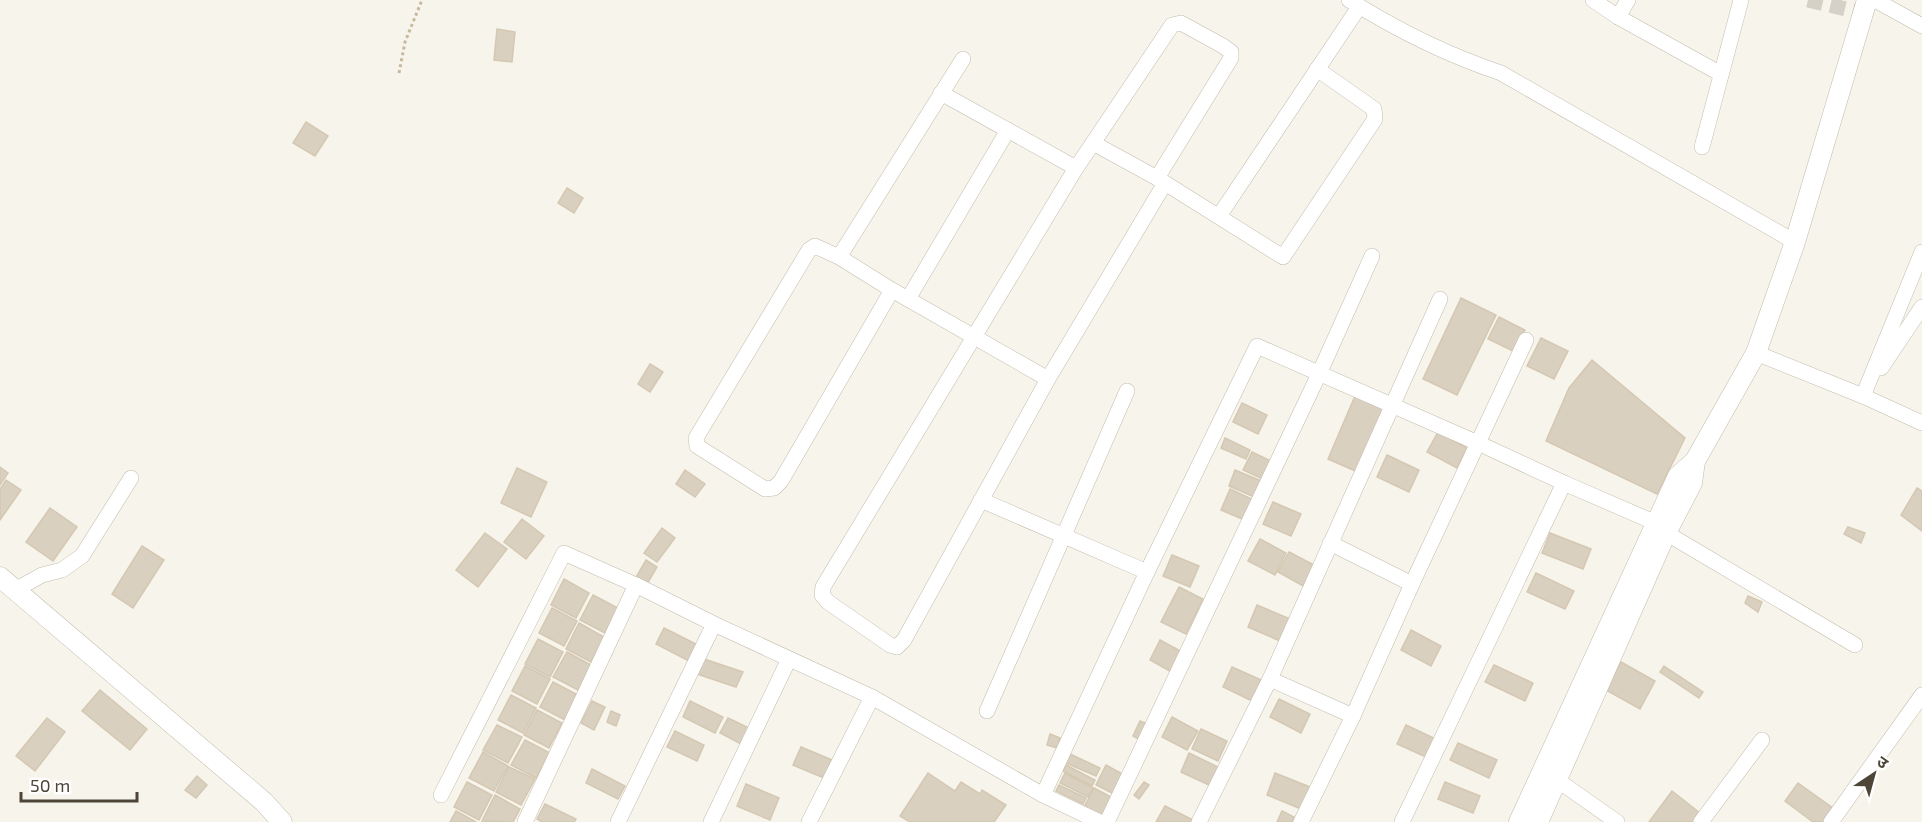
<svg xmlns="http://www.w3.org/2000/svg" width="1922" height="822" font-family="'Exo 2','Noto Sans Devanagari',sans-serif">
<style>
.building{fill:#d9d0c0;stroke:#d5c8b2;stroke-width:1.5}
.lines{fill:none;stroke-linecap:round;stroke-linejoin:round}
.minor-tunnel{stroke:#d5d1c7;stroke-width:15;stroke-dasharray:15 8;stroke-linecap:butt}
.minor-casing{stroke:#c3bcad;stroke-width:16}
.tertiary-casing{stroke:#c3bcad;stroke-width:21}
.path{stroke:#c6b99d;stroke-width:3;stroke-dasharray:3 3;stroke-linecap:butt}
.minor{stroke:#fff;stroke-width:15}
.tertiary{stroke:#fff;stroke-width:20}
</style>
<rect width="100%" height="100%" fill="#f7f4eb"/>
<g class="building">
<path d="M 497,29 L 515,32 L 512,62 L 494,60 Z"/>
<path d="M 306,122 L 328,136 L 315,156 L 293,143 Z"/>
<path d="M 567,188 L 583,198 L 574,213 L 558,203 Z"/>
<path d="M 1461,298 L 1496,315 L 1457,395 L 1423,379 Z"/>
<path d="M 1499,317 L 1525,330 L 1515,352 L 1488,339 Z"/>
<path d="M 1541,338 L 1568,351 L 1554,379 L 1527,366 Z"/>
<path d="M 1592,360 L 1685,438 L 1657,494 L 1546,441 L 1569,388 Z"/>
<path d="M 650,364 L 663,372 L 650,392 L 638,384 Z"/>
<path d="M 1355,396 L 1387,409 L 1360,473 L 1328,459 Z"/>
<path d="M 1242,403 L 1267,415 L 1258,434 L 1233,422 Z"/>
<path d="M 1438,432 L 1467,448 L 1457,468 L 1427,452 Z"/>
<path d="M 1225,438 L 1250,450 L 1246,459 L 1221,448 Z"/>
<path d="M 1252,452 L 1275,463 L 1267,481 L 1243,470 Z"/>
<path d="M 1387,455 L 1419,470 L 1409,492 L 1377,477 Z"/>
<path d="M 0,467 L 8,473 L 0,485 Z"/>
<path d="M 517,468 L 547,482 L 531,517 L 501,503 Z"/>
<path d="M 685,470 L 705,484 L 695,497 L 676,484 Z"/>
<path d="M 1235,470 L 1266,483 L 1259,499 L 1229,486 Z"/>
<path d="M 6,480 L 21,490 L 0,520 L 0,489 Z"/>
<path d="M 1917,488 L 1922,491 L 1922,531 L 1901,515 Z"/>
<path d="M 1230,489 L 1256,501 L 1247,521 L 1221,510 Z"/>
<path d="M 1273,502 L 1301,514 L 1291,536 L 1263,524 Z"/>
<path d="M 50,508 L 77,527 L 53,561 L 26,542 Z"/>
<path d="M 522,519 L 544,536 L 526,559 L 504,542 Z"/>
<path d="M 1848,527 L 1865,533 L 1861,543 L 1844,534 Z"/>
<path d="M 662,528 L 675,538 L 657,562 L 644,553 Z"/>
<path d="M 485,533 L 507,549 L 478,587 L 456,570 Z"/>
<path d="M 1550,533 L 1591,549 L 1583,569 L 1542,553 Z"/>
<path d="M 1260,539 L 1286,553 L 1275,575 L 1248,561 Z"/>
<path d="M 142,546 L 164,560 L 133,608 L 112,594 Z"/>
<path d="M 1289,552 L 1316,566 L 1305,587 L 1278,572 Z"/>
<path d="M 1172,555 L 1199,566 L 1190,587 L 1163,576 Z"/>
<path d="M 646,560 L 657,567 L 646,586 L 635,579 Z"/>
<path d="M 1536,573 L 1574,591 L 1565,609 L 1527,592 Z"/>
<path d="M 564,579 L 589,593 L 576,618 L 551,605 Z"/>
<path d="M 1179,587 L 1203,599 L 1186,634 L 1161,622 Z"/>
<path d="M 593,595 L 618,608 L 605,633 L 580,620 Z"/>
<path d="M 1748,596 L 1762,602 L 1758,612 L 1745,603 Z"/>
<path d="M 1257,605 L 1290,619 L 1280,641 L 1248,627 Z"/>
<path d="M 552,608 L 577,621 L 564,646 L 539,633 Z"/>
<path d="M 579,623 L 604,637 L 591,662 L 566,649 Z"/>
<path d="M 664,628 L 698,645 L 689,661 L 656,644 Z"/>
<path d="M 1411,630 L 1441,646 L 1431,666 L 1401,650 Z"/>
<path d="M 538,639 L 563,652 L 550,677 L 525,664 Z"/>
<path d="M 1160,640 L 1186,654 L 1175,674 L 1150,660 Z"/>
<path d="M 567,652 L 591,665 L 578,690 L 553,677 Z"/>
<path d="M 704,659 L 743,672 L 736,687 L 697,674 Z"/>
<path d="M 1621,662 L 1655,681 L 1640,709 L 1606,690 Z"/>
<path d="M 1494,665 L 1533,683 L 1525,701 L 1485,682 Z"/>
<path d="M 525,666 L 550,679 L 537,704 L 512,691 Z"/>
<path d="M 1664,666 L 1703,692 L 1699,698 L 1660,672 Z"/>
<path d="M 1232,667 L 1261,680 L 1252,701 L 1223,687 Z"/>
<path d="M 553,682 L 578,695 L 565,720 L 540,707 Z"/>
<path d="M 100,690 L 147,729 L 130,750 L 82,711 Z"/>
<path d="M 511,695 L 536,708 L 523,733 L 498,720 Z"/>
<path d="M 1279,699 L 1310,714 L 1301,733 L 1270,717 Z"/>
<path d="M 592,701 L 605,707 L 594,730 L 581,723 Z"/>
<path d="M 690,701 L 723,717 L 715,733 L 683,717 Z"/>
<path d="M 537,710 L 562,723 L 549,748 L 524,735 Z"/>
<path d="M 611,711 L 620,715 L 616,726 L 607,722 Z"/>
<path d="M 1172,717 L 1198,731 L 1187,750 L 1162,737 Z"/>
<path d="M 47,718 L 65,732 L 35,771 L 16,756 Z"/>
<path d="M 728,718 L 751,729 L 743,745 L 720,733 Z"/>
<path d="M 1140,721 L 1150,725 L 1142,741 L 1133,736 Z"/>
<path d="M 497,725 L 522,737 L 508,763 L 483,750 Z"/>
<path d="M 1406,725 L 1436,739 L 1428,758 L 1397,744 Z"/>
<path d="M 1201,729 L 1227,741 L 1218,761 L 1192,749 Z"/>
<path d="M 675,731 L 704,745 L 697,761 L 667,747 Z"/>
<path d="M 1050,734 L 1060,738 L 1057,748 L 1047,745 Z"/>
<path d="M 525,740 L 550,753 L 536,778 L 511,765 Z"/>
<path d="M 1458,743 L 1497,760 L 1489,778 L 1450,760 Z"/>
<path d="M 801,747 L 832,760 L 824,778 L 793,765 Z"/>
<path d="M 483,752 L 508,766 L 494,791 L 469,778 Z"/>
<path d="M 1189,753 L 1218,767 L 1209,785 L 1181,772 Z"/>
<path d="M 1070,754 L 1100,768 L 1096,776 L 1066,763 Z"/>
<path d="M 1066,765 L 1095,780 L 1092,786 L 1063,771 Z"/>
<path d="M 1106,765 L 1126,776 L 1116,795 L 1096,785 Z"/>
<path d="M 509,767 L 535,779 L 521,805 L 496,792 Z"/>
<path d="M 592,769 L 625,786 L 618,799 L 586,783 Z"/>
<path d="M 928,773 L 955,791 L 961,782 L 980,794 L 982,790 L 1006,805 L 994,822 L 910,822 L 900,816 Z"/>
<path d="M 1065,773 L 1093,788 L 1088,797 L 1060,783 Z"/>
<path d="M 1275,773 L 1310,787 L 1301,809 L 1267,795 Z"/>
<path d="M 197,776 L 207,785 L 196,798 L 185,790 Z"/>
<path d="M 467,782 L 492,795 L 479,820 L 454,807 Z"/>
<path d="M 1144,782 L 1149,785 L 1139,799 L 1134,795 Z"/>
<path d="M 1445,782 L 1480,796 L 1473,813 L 1438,799 Z"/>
<path d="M 1798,783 L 1837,811 L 1829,822 L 1813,822 L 1785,801 Z"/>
<path d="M 746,784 L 779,798 L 770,820 L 737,806 Z"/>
<path d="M 1059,785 L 1086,798 L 1083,804 L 1056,791 Z"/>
<path d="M 1094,788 L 1113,798 L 1102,819 L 1083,809 Z"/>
<path d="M 1672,791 L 1701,814 L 1695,822 L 1649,822 Z"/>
<path d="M 495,795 L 520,809 L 513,822 L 482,821 Z"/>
<path d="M 545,804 L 576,819 L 574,822 L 542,822 L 537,819 Z"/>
<path d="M 1165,806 L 1195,821 L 1194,822 L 1156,822 Z"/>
<path d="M 456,811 L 476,822 L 450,822 Z"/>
<path d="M 1282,811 L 1294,817 L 1292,822 L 1277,822 Z"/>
</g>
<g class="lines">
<path class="minor-tunnel" d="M 1808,0 L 1863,13"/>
<g class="minor-casing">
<g id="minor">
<path d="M 1349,0 C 1397,30 1447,55 1501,73 L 1795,242"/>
<path d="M 1593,0 L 1618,17 L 1721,74"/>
<path d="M 1875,0 L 1922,26"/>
<path d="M 1618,17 L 1628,0"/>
<path d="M 941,93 L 1076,168"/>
<path d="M 1093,143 L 1172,25 L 1181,23 L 1223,46 L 1231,52 L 1231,58 L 1157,178"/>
<path d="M 1702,147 L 1741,0"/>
<path d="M 1165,183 L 1048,379 L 904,640 L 897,647 L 890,645 L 828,602 L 822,595 L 823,587 L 1076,168 L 1093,143 L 1157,178 L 1283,257 L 1375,119 L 1374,109 L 1317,69"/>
<path d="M 1219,216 L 1359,7"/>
<path d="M 839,257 L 963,59"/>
<path d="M 892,290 L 781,481 L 774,488 L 765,489 L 697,446 L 696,438 L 809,250 L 815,246 L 839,257 L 892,290 L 1048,379"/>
<path d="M 908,299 L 1008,130"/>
<path d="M 1756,353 L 1863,396 L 1922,423"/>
<path d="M 1881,368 L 1922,307"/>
<path d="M 1863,396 L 1922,252"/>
<path d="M 981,500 L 1147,572"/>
<path d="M 1666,533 L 1855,645"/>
<path d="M 1330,543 L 1412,584"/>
<path d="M 15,590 L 42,575 L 62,570 L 82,556 L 131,478"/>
<path d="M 1270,679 L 1353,716"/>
<path d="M 987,711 L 1127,391"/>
<path d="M 1550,775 L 1617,822"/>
<path d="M 441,795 L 564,553 L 636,585 L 714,624 L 872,697 L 1043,795 L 1100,822"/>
<path d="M 1043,795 L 1147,572 L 1257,346 L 1478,443 L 1564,483 L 1656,523"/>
<path d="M 525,822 L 636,585"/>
<path d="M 618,822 L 714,624"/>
<path d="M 711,822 L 789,659"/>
<path d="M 809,822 L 872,697"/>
<path d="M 1107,822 L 1319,374 L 1372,256"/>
<path d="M 1199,822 L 1270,679 L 1440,299"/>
<path d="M 1301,822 L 1353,716 L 1412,584 L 1526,340"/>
<path d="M 1402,822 L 1564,483"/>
<path d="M 1701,822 L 1762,740"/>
<path d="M 1831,822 L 1922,695"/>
</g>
</g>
<g class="tertiary-casing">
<g id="tertiary">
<path d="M 0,577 L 264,802 L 282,822"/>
<path d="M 1519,822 L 1678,476 L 1695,461 L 1756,353 L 1795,242 L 1867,0"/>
<path d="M 1538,822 L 1666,533 L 1692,483 L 1695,461"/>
</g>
</g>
<path class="path" d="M 399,73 L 405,42 L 422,0"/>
<use href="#minor" class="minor"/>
<use href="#tertiary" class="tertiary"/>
</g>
<g transform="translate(1874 774) rotate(36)" stroke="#ffffff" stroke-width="4.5" paint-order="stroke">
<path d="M0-4.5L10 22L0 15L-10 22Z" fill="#4c4538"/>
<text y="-9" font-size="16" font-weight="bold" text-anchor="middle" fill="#4c4538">उ</text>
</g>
<path d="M21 792v9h116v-9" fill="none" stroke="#4c4538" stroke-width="3"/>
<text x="30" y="792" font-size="18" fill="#4c4538" stroke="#ffffff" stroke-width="4.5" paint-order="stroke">50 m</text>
</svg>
